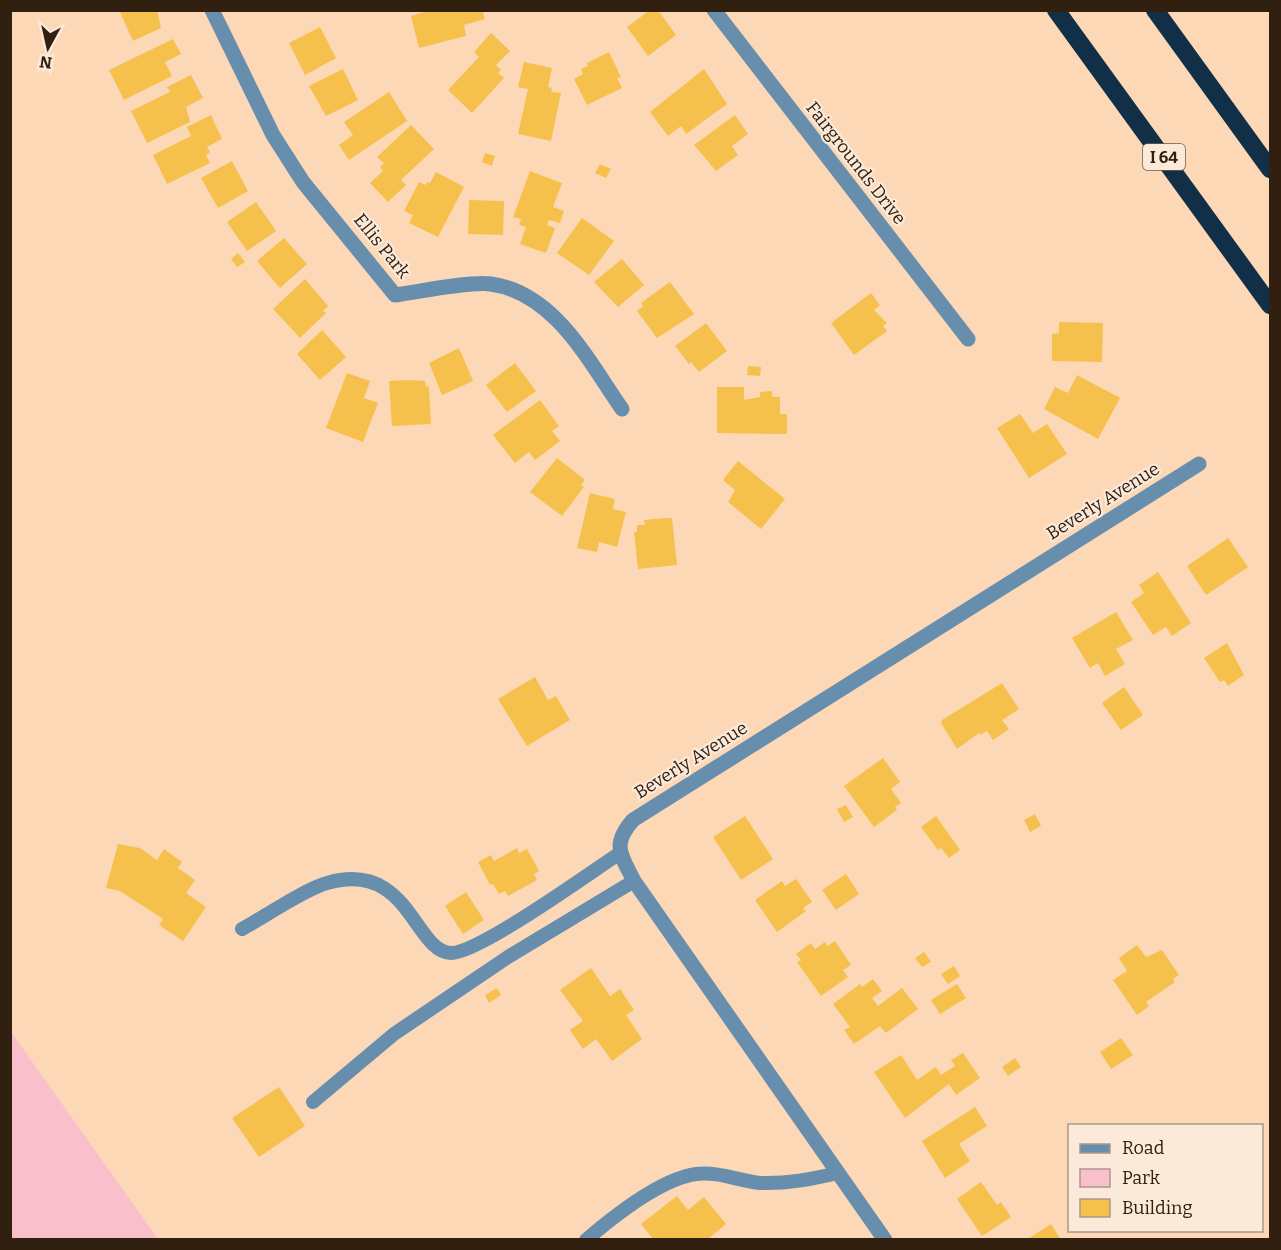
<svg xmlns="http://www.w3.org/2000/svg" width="1281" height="1250" font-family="Bitter,serif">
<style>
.green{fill:#f9bfcb}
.building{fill:#f5c14c}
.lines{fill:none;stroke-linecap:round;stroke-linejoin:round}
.lane{stroke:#688eae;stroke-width:14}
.street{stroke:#688eae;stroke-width:15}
.highway{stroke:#113048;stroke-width:18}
.labels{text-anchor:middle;stroke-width:4.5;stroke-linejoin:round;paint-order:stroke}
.shield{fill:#fbe9d9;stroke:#6e5c4c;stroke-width:1.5}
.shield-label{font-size:16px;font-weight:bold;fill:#312010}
.street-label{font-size:18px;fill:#312010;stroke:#fbe9d9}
</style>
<rect width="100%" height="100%" fill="#fcd8b7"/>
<path class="green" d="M 10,1032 L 11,1032 L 158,1239 L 11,1239 Z"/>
<g class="building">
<path d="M 119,10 L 157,10 L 161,28 L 133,41 Z"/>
<path d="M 431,10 L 482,10 L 485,19 L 464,25 L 466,36 L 419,48 L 411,16 Z"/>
<path d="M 650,10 L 658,10 L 676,35 L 648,56 L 627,27 Z"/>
<path d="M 320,27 L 336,58 L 305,75 L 289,43 Z"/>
<path d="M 491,33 L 510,51 L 496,65 L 501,70 L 498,73 L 504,78 L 472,113 L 448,90 L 479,57 L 474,52 Z"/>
<path d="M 173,39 L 181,54 L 165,62 L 172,76 L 124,100 L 109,70 Z"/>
<path d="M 609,52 L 621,77 L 617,78 L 622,88 L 587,105 L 574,79 L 583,74 L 581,69 L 588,66 L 587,63 Z"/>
<path d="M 524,62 L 552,68 L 548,87 L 552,88 L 551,92 L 561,93 L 551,141 L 518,134 L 528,89 L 518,87 Z"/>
<path d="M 343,69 L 358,100 L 326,116 L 309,86 Z"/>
<path d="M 704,69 L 727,104 L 686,134 L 681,126 L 668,136 L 650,112 Z"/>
<path d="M 191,75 L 203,98 L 186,107 L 190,122 L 147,143 L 131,111 L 170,92 L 167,87 Z"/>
<path d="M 389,92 L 407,121 L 349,160 L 339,145 L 353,135 L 344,122 Z"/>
<path d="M 211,115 L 222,139 L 207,147 L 210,152 L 206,155 L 210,163 L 167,184 L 153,155 L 191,136 L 187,127 Z"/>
<path d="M 735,115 L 748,134 L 732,146 L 738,155 L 716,171 L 694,145 Z"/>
<path d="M 411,125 L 434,149 L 401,180 L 406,185 L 388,202 L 370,183 L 383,171 L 380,167 L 384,163 L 377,157 Z"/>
<path d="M 485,153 L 495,156 L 492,166 L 482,162 Z"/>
<path d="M 232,161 L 248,191 L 218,208 L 201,178 Z"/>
<path d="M 600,164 L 611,169 L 606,178 L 595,173 Z"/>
<path d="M 530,171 L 562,183 L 553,207 L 564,211 L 560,223 L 549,220 L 547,225 L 555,228 L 546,253 L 520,244 L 526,227 L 519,225 L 521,219 L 513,217 Z"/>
<path d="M 436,172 L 464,187 L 438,237 L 409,223 L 413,215 L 404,211 L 419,182 L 426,185 L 427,182 L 430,183 Z"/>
<path d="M 469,200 L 504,201 L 503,235 L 468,234 Z"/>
<path d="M 256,202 L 276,231 L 247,251 L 227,222 Z"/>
<path d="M 582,218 L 614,241 L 589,275 L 557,253 Z"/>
<path d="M 284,238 L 307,264 L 280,288 L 257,261 Z"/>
<path d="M 238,253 L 245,262 L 237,267 L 231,259 Z"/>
<path d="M 622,259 L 644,285 L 618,307 L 594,282 Z"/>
<path d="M 305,279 L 328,306 L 323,311 L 326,313 L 300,338 L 273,309 Z"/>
<path d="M 670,282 L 694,314 L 657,338 L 637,311 L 643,306 L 641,303 Z"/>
<path d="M 871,293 L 880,305 L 874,310 L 887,323 L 883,326 L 887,331 L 854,355 L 831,323 Z"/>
<path d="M 1059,322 L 1103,323 L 1102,362 L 1052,361 L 1052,334 L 1059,333 Z"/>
<path d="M 706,323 L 727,351 L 699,372 L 691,362 L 689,364 L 675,346 Z"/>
<path d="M 322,330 L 346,357 L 320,380 L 297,354 Z"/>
<path d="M 459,348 L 473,381 L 442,395 L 429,363 Z"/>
<path d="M 515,363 L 536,391 L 507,412 L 486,385 Z"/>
<path d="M 748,366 L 761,367 L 760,376 L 747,375 Z"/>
<path d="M 347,373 L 370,381 L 364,398 L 378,403 L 363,442 L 326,428 Z"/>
<path d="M 1077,375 L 1120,398 L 1098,439 L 1044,409 L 1055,387 L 1068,393 Z"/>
<path d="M 409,380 L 425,381 L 426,387 L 429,386 L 431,424 L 392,426 L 389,381 Z"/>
<path d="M 717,387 L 744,387 L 744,400 L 760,397 L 760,392 L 772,391 L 772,397 L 780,397 L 780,414 L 787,414 L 787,434 L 717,433 Z"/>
<path d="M 540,400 L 559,426 L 552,431 L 560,441 L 535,460 L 529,452 L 515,463 L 493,435 Z"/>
<path d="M 1020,414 L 1033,433 L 1047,424 L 1067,454 L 1029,478 L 997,428 Z"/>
<path d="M 557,458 L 585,480 L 581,485 L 584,487 L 562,516 L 530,492 Z"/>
<path d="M 738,461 L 785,499 L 761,529 L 728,502 L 735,490 L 723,480 Z"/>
<path d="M 590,493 L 615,499 L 613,509 L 626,512 L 617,547 L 599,542 L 597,552 L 577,548 Z"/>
<path d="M 667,518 L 672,518 L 677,565 L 638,569 L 634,532 L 637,532 L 637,525 L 645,525 L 644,520 Z"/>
<path d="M 1228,538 L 1248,567 L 1206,595 L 1187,566 Z"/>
<path d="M 1158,572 L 1191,623 L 1172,636 L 1166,627 L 1153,635 L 1131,602 L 1144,593 L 1139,585 Z"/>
<path d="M 1116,612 L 1133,640 L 1116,649 L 1125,664 L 1105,676 L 1098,663 L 1090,668 L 1072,638 Z"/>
<path d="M 1227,643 L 1244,675 L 1228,686 L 1224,680 L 1220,682 L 1204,658 Z"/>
<path d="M 535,677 L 548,700 L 556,696 L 570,720 L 527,746 L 498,699 Z"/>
<path d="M 1002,683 L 1019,709 L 1002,720 L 1009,729 L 993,740 L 987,731 L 980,735 L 979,733 L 957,749 L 941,723 L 942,720 Z"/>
<path d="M 1124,687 L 1143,715 L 1121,730 L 1102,703 Z"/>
<path d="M 883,758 L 900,782 L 891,789 L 901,803 L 895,807 L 897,810 L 874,827 L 844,786 Z"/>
<path d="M 846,805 L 853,817 L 844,822 L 837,809 Z"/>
<path d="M 1035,814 L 1041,826 L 1030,832 L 1024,820 Z"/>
<path d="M 745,816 L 773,859 L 741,880 L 713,837 Z"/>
<path d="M 936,816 L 960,850 L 949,858 L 941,848 L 938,850 L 921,827 Z"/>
<path d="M 118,844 L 140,848 L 157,860 L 164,849 L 182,862 L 178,868 L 195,880 L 186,893 L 206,907 L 183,941 L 159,925 L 163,919 L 120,891 L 106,888 Z"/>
<path d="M 517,848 L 519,853 L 527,849 L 539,871 L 534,874 L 537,880 L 508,896 L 505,891 L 499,894 L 493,884 L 490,885 L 478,862 L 491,855 L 494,861 Z"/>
<path d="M 846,874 L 859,894 L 836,910 L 822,890 Z"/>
<path d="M 796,879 L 812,902 L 803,908 L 806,911 L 777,932 L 755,900 L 782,881 L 785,886 Z"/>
<path d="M 466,892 L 484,920 L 463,934 L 445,906 Z"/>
<path d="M 835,941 L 851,965 L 843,970 L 848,977 L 821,996 L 797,962 L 801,960 L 796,954 L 811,943 L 815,949 L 825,942 L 827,946 Z"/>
<path d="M 1137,945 L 1146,957 L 1162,950 L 1179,975 L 1173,979 L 1175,982 L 1146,1002 L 1149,1006 L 1137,1015 L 1113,980 L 1127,971 L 1119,958 Z"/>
<path d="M 924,952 L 931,962 L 922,967 L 915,958 Z"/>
<path d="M 954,966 L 960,976 L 948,984 L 941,974 Z"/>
<path d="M 591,968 L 610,996 L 620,989 L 634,1010 L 626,1015 L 642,1039 L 612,1061 L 596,1039 L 583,1049 L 570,1030 L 583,1021 L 560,990 Z"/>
<path d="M 873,979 L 882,991 L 872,998 L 878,1006 L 902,988 L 918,1009 L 886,1033 L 880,1026 L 854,1044 L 844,1030 L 850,1027 L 833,1004 L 860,984 L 862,987 Z"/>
<path d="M 957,984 L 966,998 L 940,1014 L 931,1000 Z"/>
<path d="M 497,988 L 501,995 L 489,1003 L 485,995 Z"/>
<path d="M 1121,1038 L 1133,1055 L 1111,1069 L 1100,1052 Z"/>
<path d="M 963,1053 L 980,1078 L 956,1095 L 949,1084 L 905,1118 L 874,1072 L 901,1055 L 917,1080 L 936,1067 L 941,1075 L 955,1066 L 951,1060 Z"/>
<path d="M 1015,1058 L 1021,1067 L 1008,1076 L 1002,1067 Z"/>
<path d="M 279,1087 L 305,1126 L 259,1157 L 232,1118 Z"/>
<path d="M 975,1107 L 987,1126 L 959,1144 L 970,1161 L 945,1178 L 922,1141 Z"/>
<path d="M 981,1182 L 997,1205 L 1001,1202 L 1011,1217 L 982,1236 L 957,1199 Z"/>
<path d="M 677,1196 L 688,1210 L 704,1197 L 726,1224 L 707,1240 L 654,1240 L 641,1224 Z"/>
<path d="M 1051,1224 L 1061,1240 L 1026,1240 Z"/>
</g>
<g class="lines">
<g class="lane">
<path d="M 242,929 C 264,917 305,889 327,883 C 409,859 414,952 451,953 C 479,953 591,872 620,853"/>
<path d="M 313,1102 L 394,1034 L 508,957 L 634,881"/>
<path d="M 586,1240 C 614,1216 660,1179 696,1174 C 717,1171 740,1181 760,1183 C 787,1184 812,1179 838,1173"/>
</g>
<g class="street">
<path d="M 212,10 L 273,135 L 303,182 L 395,295 C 418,292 471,281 491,284 C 555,293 589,362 622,409"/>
<path d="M 714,10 L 968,339"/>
<path d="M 885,1240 L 634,881 C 621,855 611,845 633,820 L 1199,464"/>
</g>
<g class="highway">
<path d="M 1056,10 L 1270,305"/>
<path d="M 1155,10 L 1270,169"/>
</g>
</g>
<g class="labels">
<rect class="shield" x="1143" y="144" width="42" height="26" rx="4.5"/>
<g class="shield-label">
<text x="1164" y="163">I 64</text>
</g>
<g class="street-label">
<text transform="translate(856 163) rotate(52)" y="6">Fairgrounds Drive</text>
<text transform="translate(382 246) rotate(51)" y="6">Ellis Park</text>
<text transform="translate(1103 501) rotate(-32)" y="6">Beverly Avenue</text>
<text transform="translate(691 760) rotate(-32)" y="6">Beverly Avenue</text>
</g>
</g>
<rect width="1281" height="1250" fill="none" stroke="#312010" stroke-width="24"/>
<rect x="1068" y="1124" width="195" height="108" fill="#fbe9d9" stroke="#aa9989" stroke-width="1.5"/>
<rect x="1080" y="1144" width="30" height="9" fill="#688eae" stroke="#aa9989" stroke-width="1.5"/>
<text x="1122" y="1154" font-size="18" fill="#312010">Road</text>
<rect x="1080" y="1169" width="30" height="18" fill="#f9bfcb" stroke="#aa9989" stroke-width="1.5"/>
<text x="1122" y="1184" font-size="18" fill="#312010">Park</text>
<rect x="1080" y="1199" width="30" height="18" fill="#f5c14c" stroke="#aa9989" stroke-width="1.5"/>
<text x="1122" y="1214" font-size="18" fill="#312010">Building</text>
<g transform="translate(48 48) rotate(188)" stroke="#fbe9d9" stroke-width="4.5" paint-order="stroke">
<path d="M0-4.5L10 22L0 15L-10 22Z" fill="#312010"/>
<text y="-9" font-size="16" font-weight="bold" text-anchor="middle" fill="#312010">N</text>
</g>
</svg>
